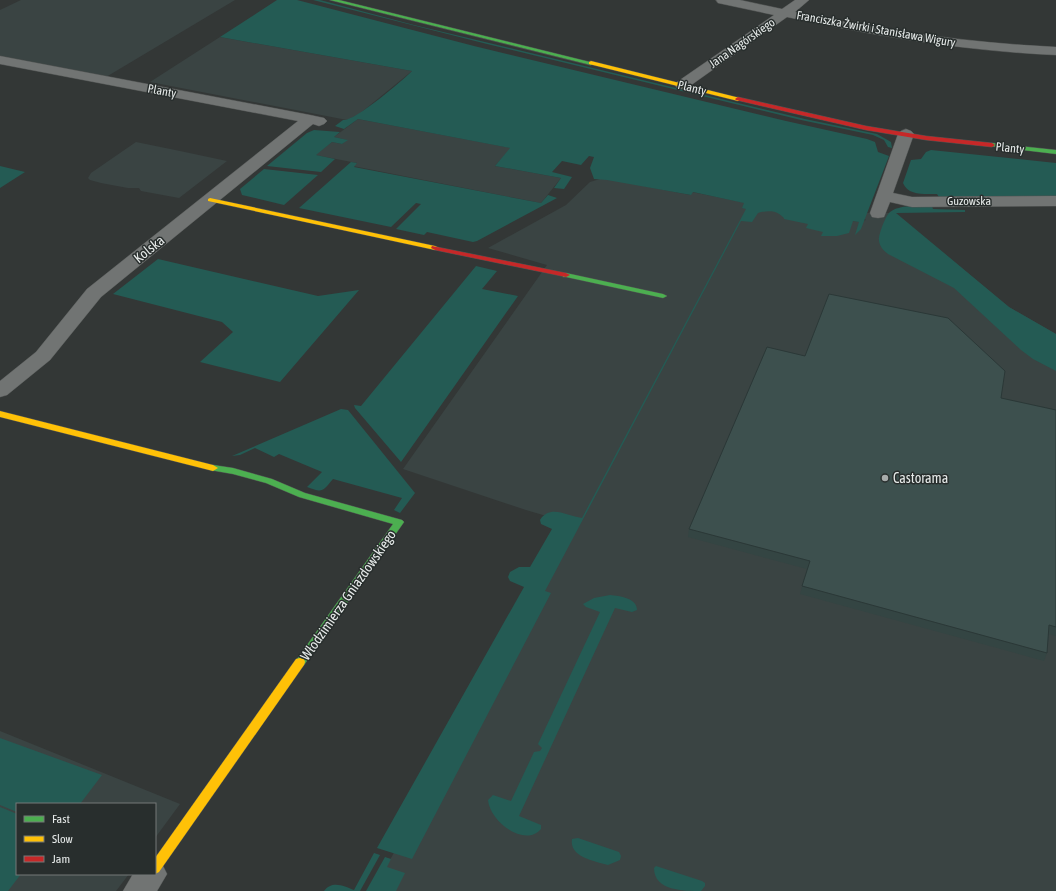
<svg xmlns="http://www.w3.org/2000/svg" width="1056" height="891" font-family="'Asap Condensed',sans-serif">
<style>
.built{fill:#3a4443}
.green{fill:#245b54}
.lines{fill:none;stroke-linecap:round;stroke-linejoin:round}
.street-casing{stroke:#505352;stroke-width:1}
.fast-casing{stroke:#505352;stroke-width:1}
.slow-casing{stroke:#505352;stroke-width:1}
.jam-casing{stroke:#505352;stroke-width:1}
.street{fill:#717473;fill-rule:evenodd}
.fast{fill:#4caf50;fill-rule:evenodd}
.slow{fill:#ffc107;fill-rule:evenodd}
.jam{fill:#c62828;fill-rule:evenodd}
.wall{fill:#344543}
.building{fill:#3d504e;stroke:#2b3837}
.poi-dot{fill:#a7abaa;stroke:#282e2d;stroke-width:1.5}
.labels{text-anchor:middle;stroke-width:3;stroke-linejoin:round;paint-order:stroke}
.far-street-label{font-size:12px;fill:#e6eae9;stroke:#282e2d}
.street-label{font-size:14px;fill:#e6eae9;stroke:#282e2d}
.poi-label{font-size:14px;fill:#e6eae9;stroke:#282e2d;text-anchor:start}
</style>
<rect width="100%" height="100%" fill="#333736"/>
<g class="built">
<path d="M 21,0 L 235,0 L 106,77 L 0,56 L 0,10 Z"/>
<path d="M 220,37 L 412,71 L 358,115 L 347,120 L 150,82 Z"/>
<path d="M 358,119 L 511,148 L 495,166 L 561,178 L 541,203 L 353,166 L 357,163 L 315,155 L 332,142 L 342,144 L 347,140 L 334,137 Z"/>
<path d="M 136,142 L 180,151 L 227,161 L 179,198 L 141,191 L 139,188 L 128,188 L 101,183 L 90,180 L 88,178 L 91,173 Z"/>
<path d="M 603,178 L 690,195 L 692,192 L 797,213 L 860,222 L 866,220 L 858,213 L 895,213 L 1009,307 L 1056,334 L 1056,891 L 373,891 L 577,518 L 543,515 L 526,510 L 403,469 L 547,265 L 488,248 L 566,205 L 590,182 Z"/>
<path d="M 0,731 L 180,804 L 155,838 L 155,804 L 17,804 L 17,874 L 129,874 L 116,891 L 0,891 Z"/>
</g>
<g class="green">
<path d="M 277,0 L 297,0 L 474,46 L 786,121 L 867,139 L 875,142 L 878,152 L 889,156 L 861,229 L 855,235 L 859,222 L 853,221 L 849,233 L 837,236 L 821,236 L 823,232 L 806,228 L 808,224 L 784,219 L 784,218 C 777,210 768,210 758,213 L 752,222 L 741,221 L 545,591 L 551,593 L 412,859 L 377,848 L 524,587 L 510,581 L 508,577 L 510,572 L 519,567 L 530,567 L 552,529 L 541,524 L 540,520 C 550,504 567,516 582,518 L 746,209 L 742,208 L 744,203 L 693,192 L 691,195 L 607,180 L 594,179 L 590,168 L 594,157 L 589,156 L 581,165 L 562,161 L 552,172 L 572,177 L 564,189 L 554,188 L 561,178 L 495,166 L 510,148 L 358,119 L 344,129 L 335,126 L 343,120 C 354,122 402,81 412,71 L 220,37 Z"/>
<path d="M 313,0 L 320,0 L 414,25 L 805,119 L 877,134 L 891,142 L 892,148 L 888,147 L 884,140 L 873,135 L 801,120 L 487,44 Z"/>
<path d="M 314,130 L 340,132 L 334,137 L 348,140 L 342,144 L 332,142 L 316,155 L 335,159 L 321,172 L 267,166 L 307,133 Z"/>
<path d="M 931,150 L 1056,163 L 1056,196 L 939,197 L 937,194 C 926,194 908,196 903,183 L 911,160 L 921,159 L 926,152 Z"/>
<path d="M 351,162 L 357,163 L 354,167 L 541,203 L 548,195 L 557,198 L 477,241 L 473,242 L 427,232 L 424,235 L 396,229 L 421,204 L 416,203 L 391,227 L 299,208 Z"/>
<path d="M 0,166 L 25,172 L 0,188 Z"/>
<path d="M 264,169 L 318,175 L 284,205 L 242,195 L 240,189 Z"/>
<path d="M 909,206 L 932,206 L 933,209 L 965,210 L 965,212 L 896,213 L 1009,307 L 1056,334 L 1056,371 L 1033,359 L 1021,350 L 954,288 L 888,254 C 884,251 880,247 879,241 C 878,235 886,215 890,212 C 895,208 902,207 909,206 Z"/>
<path d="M 158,259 L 318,296 L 359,290 L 280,382 L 200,362 L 233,332 L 222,322 L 113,294 Z"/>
<path d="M 476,266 L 497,271 L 482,289 L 518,296 L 401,462 L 355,408 L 354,405 L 361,406 Z"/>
<path d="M 341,409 L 348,410 L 415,493 L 400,513 L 394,510 L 402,498 L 333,479 C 322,492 323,493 307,487 L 322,472 L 279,454 L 274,457 L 255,448 L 240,455 L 232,456 Z"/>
<path d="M 610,595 C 620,596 637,598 637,610 L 632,612 L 615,608 L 519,816 L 541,825 L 541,829 C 525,848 490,822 488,800 L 493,795 L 511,801 L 534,752 L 540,751 L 542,748 L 538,744 L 600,612 L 586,607 L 583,604 L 594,598 Z"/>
<path d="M 0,738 L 102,775 L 80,804 L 17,804 L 17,812 L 0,805 Z"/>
<path d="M 0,807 L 17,814 L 17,874 L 21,874 L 8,891 L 0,891 Z"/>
<path d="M 578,838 L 619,852 L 621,856 L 620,860 L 608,865 C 594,861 569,857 572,839 Z"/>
<path d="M 374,853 L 380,855 L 360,891 L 324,891 C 332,880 344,886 354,890 Z"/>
<path d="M 385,857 L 391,859 L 387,867 L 405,873 L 396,891 L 366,891 Z"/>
<path d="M 656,866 L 702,881 L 705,883 L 705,886 L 701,891 C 684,891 654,891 654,868 Z"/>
</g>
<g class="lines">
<g class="street-casing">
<g id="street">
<path d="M 716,0 L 740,0 L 782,9 L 795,0 L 809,0 L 795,12 C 881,30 968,43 1056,47 L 1056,55 C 965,51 876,36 787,17 L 687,88 L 682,89 L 677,88 L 675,85 L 677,82 L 774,15 L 718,3 Z"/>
<path d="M 0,56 L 310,115 L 324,118 L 327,121 L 324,124 L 319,126 L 313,124 L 101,297 L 50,360 L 7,395 L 0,397 L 0,381 L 36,352 L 87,289 L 298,121 L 0,64 Z"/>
<path d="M 906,129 L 911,131 L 914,134 L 893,193 L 912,197 L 1056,196 L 1056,206 L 912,207 L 890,202 L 884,217 L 878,218 L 872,217 L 870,213 L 898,134 L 901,131 Z"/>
<path d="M 155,861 L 162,864 L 167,874 L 157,891 L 123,891 L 133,874 L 155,874 Z"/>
</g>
</g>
<g class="fast-casing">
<g id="fast">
<path d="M 330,0 L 339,0 L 594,63 L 591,65 Z"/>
<path d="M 992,143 L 1056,150 L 1056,154 L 990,146 L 990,144 Z"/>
<path d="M 563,273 L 566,273 L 663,294 L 667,296 L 663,298 L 566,277 L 563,277 Z"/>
<path d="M 213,465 L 233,468 L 272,479 L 305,493 L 402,520 L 404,522 L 304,665 L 300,666 L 296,665 L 295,662 L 393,524 L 299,497 L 266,483 L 233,474 L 210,470 L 208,468 L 210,466 Z"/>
</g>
</g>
<g class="slow-casing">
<g id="slow">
<path d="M 591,61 L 740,98 L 741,99 L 738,101 L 589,64 L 589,62 Z"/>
<path d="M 210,198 L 435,246 L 439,248 L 435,250 L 208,201 L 208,199 Z"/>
<path d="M 0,411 L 213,465 L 218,468 L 213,471 L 0,417 Z"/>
<path d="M 300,658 L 304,659 L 305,662 L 304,665 L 159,872 L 155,874 L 155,858 L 296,659 Z"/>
</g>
</g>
<g class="jam-casing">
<g id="jam">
<path d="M 738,97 L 866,126 L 926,136 L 992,143 L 995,145 L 992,147 L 926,140 L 866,130 L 736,100 L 735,99 Z"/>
<path d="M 432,246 L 566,273 L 570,275 L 566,277 L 435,250 L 431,248 Z"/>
</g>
</g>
<use href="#street" class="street"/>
<use href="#fast" class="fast"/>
<use href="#slow" class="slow"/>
<use href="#jam" class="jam"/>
</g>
<path class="wall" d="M 1001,398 L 1056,410 L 1056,636 L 1049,634 L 1047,653 L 1044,661 L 800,594 L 807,569 L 688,537 L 689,529 Z"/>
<path class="building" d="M 829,294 L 948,318 L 1005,371 L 1001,398 L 1056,410 L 1056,627 L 1049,625 L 1047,653 L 802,586 L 810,561 L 689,529 L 767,347 L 805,356 Z"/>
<circle class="poi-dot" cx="885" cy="478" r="4"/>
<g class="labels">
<g class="far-street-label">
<text transform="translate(876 29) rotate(10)" y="4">Franciszka Żwirki i Stanisława Wigury</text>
<text transform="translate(742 43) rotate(-35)" y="4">Jana Nagórskiego</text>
<text transform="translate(692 88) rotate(14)" y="4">Planty</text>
<text transform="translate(162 91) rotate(11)" y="4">Planty</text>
<text transform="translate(1010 148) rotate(6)" y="4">Planty</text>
<text x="969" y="205">Guzowska</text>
</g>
<g class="street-label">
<text transform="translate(149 249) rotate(-39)" y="5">Kolska</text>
<text transform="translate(348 595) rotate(-55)" y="5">Włodzimierza Gniazdowskiego</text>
</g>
<g class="poi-label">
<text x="893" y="483">Castorama</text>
</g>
</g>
<rect x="16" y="803" width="140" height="72" fill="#282e2d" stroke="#747978"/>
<rect x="24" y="816" width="20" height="6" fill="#4caf50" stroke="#747978"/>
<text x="52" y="823" font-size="12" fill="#e6eae9">Fast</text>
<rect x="24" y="836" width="20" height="6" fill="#ffc107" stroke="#747978"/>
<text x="52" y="843" font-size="12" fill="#e6eae9">Slow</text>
<rect x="24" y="856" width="20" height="6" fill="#c62828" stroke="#747978"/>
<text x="52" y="863" font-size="12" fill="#e6eae9">Jam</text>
</svg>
